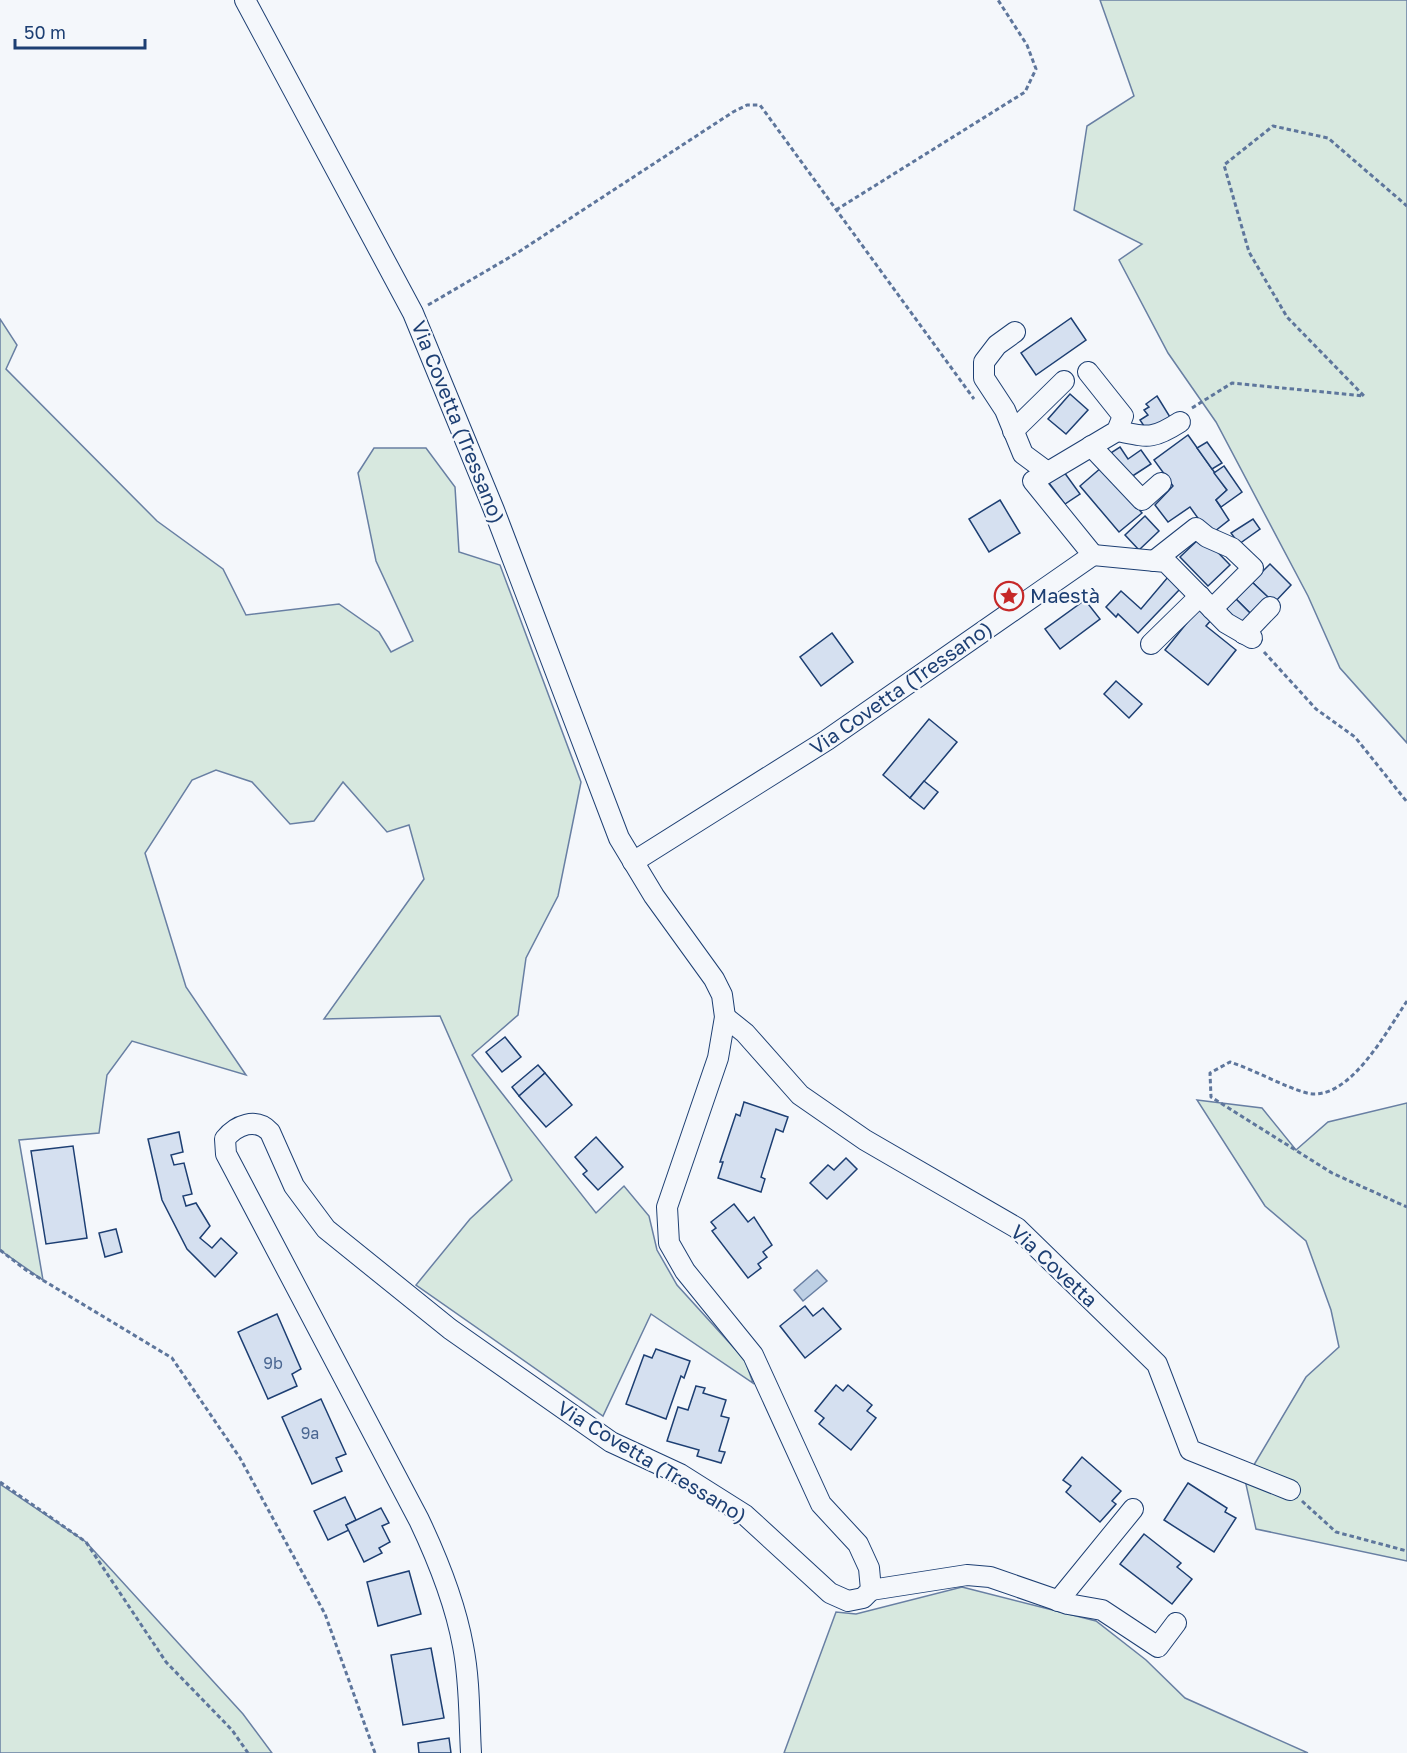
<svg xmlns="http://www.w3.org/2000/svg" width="1407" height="1753" font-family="'Golos Text',sans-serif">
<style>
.green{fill:#d7e8df;stroke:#687fa3;stroke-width:1.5}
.water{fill:#bed0e5;stroke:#687fa3;stroke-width:1.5}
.building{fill:#d5e0f0;stroke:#1d3f73;stroke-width:1.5}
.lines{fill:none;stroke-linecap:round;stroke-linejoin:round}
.minor-casing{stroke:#1d3f73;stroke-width:22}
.path{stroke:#5e769c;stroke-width:3;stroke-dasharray:4.5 3;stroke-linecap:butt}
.minor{stroke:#f4f7fb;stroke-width:20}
.labels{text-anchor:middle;stroke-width:4.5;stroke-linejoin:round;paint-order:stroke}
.number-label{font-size:16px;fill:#4b6792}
.street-label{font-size:20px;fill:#1d3f73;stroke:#f4f7fb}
.poi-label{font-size:20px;fill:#1d3f73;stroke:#f4f7fb;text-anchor:start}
</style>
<rect width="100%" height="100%" fill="#f4f7fb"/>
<g class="green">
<path d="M 1100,0 L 1407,0 L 1407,743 L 1340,668 L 1308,596 L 1216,422 L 1168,353 L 1119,260 L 1142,244 L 1074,210 L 1087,126 L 1134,96 Z"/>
<path d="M 0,319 L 17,345 L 6,369 L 157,521 L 223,569 L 246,615 L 339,604 L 379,632 L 391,652 L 413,641 L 376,561 L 358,473 L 374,448 L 426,448 L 455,487 L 459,552 L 500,565 L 581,782 L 558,896 L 526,958 L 518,1015 L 472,1055 L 596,1213 L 624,1186 L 649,1216 L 657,1250 L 677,1285 L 745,1360 L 753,1383 L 651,1314 L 603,1416 L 416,1285 L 470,1219 L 512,1180 L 440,1016 L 324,1019 L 424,879 L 409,825 L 387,832 L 343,782 L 314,821 L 290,824 L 252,782 L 216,770 L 192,780 L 145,853 L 186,987 L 246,1075 L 132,1041 L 107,1075 L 99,1133 L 19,1140 L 43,1280 L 0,1250 Z"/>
<path d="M 1197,1100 L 1262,1108 L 1296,1150 L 1328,1122 L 1407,1103 L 1407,1561 L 1256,1529 L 1245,1480 L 1306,1377 L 1339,1347 L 1331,1310 L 1306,1241 L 1265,1206 Z"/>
<path d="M 0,1484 L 86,1542 L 243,1714 L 272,1753 L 0,1753 Z"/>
<path d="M 962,1587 L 1096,1621 L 1146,1660 L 1185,1698 L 1308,1753 L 784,1753 L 836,1612 L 856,1614 Z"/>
</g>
<path class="water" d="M 817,1270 L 827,1281 L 803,1301 L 794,1290 Z"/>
<g class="building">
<path d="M 1071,318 L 1086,340 L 1036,375 L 1021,353 Z"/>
<path d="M 1070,394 L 1088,410 L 1066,434 L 1048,419 Z"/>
<path d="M 1157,396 L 1170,417 L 1148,432 L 1140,420 L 1148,415 L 1144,410 L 1149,407 L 1146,404 Z"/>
<path d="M 1188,435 L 1227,490 L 1216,500 L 1229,520 L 1210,535 L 1190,507 L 1168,522 L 1155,505 L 1173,486 L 1154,460 Z"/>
<path d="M 1207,442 L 1222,463 L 1212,469 L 1197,448 Z"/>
<path d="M 1120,447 L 1128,459 L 1141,450 L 1151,464 L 1131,477 L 1106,456 Z"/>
<path d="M 1224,466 L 1242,492 L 1221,507 L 1216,500 L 1227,490 L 1214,473 Z"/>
<path d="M 1102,467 L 1142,513 L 1119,532 L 1080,486 Z"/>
<path d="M 1064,472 L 1080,494 L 1065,504 L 1049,483 Z"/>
<path d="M 1000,500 L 1020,533 L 989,552 L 969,519 Z"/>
<path d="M 1145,516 L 1159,531 L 1139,550 L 1125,535 Z"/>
<path d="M 1253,519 L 1260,529 L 1239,544 L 1231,533 Z"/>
<path d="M 1202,536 L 1230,565 L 1208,586 L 1180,557 Z"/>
<path d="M 1270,564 L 1291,585 L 1274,603 L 1252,582 Z"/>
<path d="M 1168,577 L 1180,589 L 1138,633 L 1118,614 L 1116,617 L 1106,607 L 1121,591 L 1141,609 Z"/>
<path d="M 1252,582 L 1269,598 L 1252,615 L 1236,599 Z"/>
<path d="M 1236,599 L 1252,615 L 1242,625 L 1226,609 Z"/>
<path d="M 1085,600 L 1100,619 L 1060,649 L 1045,629 Z"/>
<path d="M 1199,608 L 1212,619 L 1206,626 L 1236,650 L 1208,685 L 1165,650 Z"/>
<path d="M 832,633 L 853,662 L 821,686 L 800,657 Z"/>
<path d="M 1116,681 L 1142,704 L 1129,718 L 1104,694 Z"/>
<path d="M 929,719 L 957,742 L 910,798 L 883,775 Z"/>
<path d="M 924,781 L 938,792 L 924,809 L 910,798 Z"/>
<path d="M 505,1037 L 521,1057 L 502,1072 L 486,1052 Z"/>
<path d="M 538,1065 L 545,1073 L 519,1096 L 512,1087 Z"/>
<path d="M 545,1073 L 572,1105 L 546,1127 L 519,1096 Z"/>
<path d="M 744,1102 L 788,1117 L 783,1132 L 776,1129 L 761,1177 L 765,1179 L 761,1192 L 718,1178 L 723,1162 L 720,1162 L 736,1114 L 740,1116 Z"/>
<path d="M 179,1132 L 183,1152 L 171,1155 L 174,1165 L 184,1163 L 192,1194 L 183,1196 L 186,1206 L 196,1203 L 210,1226 L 200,1238 L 212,1248 L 221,1238 L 237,1253 L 215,1277 L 187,1249 L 162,1200 L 148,1139 Z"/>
<path d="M 596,1137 L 623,1167 L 598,1190 L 583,1174 L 587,1171 L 575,1157 Z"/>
<path d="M 73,1146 L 87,1238 L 46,1244 L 31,1151 Z"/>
<path d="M 846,1158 L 857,1169 L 827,1199 L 810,1183 L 828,1165 L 834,1170 Z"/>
<path d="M 734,1204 L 748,1222 L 754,1217 L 772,1245 L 763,1252 L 767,1257 L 758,1264 L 761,1268 L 748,1278 L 712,1231 L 716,1228 L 711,1222 Z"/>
<path d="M 116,1229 L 122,1252 L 105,1257 L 99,1233 Z"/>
<path d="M 805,1306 L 813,1316 L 823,1308 L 841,1329 L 805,1358 L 780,1326 Z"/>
<path d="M 277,1314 L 301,1369 L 292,1374 L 297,1386 L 268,1399 L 238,1332 Z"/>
<path d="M 656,1349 L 690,1361 L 684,1378 L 681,1376 L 666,1419 L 626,1404 L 644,1355 L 652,1358 Z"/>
<path d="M 836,1385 L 843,1391 L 848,1385 L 872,1405 L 867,1411 L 876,1418 L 851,1450 L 819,1424 L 824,1418 L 815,1411 Z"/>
<path d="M 696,1386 L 705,1388 L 703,1393 L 726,1400 L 721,1416 L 729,1418 L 719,1451 L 725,1452 L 721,1463 L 697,1456 L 699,1450 L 667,1441 L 678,1407 L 688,1410 Z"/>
<path d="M 321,1399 L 346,1454 L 336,1458 L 342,1471 L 312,1484 L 282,1417 Z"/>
<path d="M 1082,1457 L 1121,1491 L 1112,1501 L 1116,1504 L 1100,1522 L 1066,1492 L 1071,1486 L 1063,1480 Z"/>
<path d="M 1188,1483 L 1227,1508 L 1225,1512 L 1236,1518 L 1214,1552 L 1164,1520 Z"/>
<path d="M 345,1497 L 356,1520 L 346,1525 L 349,1530 L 328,1540 L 314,1511 Z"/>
<path d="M 381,1508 L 389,1523 L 382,1526 L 390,1542 L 379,1548 L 382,1553 L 364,1562 L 346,1525 Z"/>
<path d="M 1144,1534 L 1181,1563 L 1177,1567 L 1192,1579 L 1172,1604 L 1120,1564 Z"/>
<path d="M 409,1571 L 421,1614 L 378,1626 L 367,1582 Z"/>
<path d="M 431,1648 L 444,1718 L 403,1725 L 391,1655 Z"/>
<path d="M 449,1738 L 451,1753 L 419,1753 L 418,1743 Z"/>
</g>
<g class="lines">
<g class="minor-casing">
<g id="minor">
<path d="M 245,0 L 413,313 L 494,510 L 619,838 L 654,896 L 714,979 L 722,995 L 725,1017 L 718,1058 L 667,1207 L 669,1243 L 685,1271 L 753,1355 L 821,1504 L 858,1544 L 869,1568 L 871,1590 L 863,1598 L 848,1601 L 830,1593 L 745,1515 L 680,1474 L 611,1442 L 450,1329 L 326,1229 L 294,1186 L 270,1132 C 256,1117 236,1125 225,1139 L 226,1154 L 419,1520 C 438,1560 455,1602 463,1646 C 470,1681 469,1718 471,1753"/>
<path d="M 1015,332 L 997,345 L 984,362 L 984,378 L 1005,410 L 1023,454 L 1046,471"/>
<path d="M 1013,431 L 1064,381"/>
<path d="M 1117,431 C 1148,437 1152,440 1180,422"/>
<path d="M 1091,446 L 1142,500 L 1161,483"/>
<path d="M 1093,555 L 1166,562 L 1226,623 L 1252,638"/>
<path d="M 1154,561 L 1196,528 L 1207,537 L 1232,548 L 1253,568 L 1212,609"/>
<path d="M 1244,634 L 1270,607"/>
<path d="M 1151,644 L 1200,596"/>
<path d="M 633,862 L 827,740 L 1093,555 L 1033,481 L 1117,431 L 1123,416 L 1088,372"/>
<path d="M 725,1017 L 745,1033 L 800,1095 L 865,1140 L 1017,1228 L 1157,1364 L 1190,1450 L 1290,1490"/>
<path d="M 871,1590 L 967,1575 L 990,1577 L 1068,1604 L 1102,1610 L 1158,1647 L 1176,1623"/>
<path d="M 1058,1601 L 1133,1509"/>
</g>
</g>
<g class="path">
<path d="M 836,210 L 1025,92 L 1036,69 L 1027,45 L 998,0"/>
<path d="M 428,305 L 517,253 L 733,112 L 747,105 L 760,105 L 974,399"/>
<path d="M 1192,408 L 1232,383 L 1364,396 L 1287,317 L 1249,252 L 1224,165 L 1273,126 L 1328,138 L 1407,206"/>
<path d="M 1264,652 L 1316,709 L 1355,737 L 1407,802"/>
<path d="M 1407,1001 C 1388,1029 1349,1103 1307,1093 C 1284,1087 1255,1070 1230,1062 L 1210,1073 L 1211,1097 L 1332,1173 L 1407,1207"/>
<path d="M 0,1250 L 26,1270 L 172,1358 L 240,1458 L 325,1614 L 375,1753"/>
<path d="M 0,1482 L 86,1542 L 166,1662 L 232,1730 L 248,1753"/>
<path d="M 1302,1501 L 1336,1532 L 1407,1551"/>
</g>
<use href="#minor" class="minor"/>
</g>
<defs>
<g id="sight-ring" transform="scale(1.5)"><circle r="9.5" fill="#f4f7fb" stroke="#c62828" stroke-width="1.5"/><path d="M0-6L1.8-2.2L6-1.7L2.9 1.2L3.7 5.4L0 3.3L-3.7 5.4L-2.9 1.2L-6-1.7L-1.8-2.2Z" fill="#c62828"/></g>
</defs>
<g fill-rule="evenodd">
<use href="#sight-ring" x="1009" y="596"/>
</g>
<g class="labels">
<g class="number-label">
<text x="273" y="1369">9b</text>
<text x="310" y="1439">9a</text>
</g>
<g class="street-label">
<text transform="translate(458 422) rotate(68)" y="7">Via Covetta (Tressano)</text>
<text transform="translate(901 688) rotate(-35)" y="7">Via Covetta (Tressano)</text>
<text transform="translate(1054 1266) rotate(43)" y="7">Via Covetta</text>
<text transform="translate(652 1462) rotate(31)" y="7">Via Covetta (Tressano)</text>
</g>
<g class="poi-label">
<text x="1030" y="603">Maestà</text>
</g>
</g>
<path d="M15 39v9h130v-9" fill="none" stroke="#1d3f73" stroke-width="3"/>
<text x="24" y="39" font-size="18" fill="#1d3f73" stroke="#f4f7fb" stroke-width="4.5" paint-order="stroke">50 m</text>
</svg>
